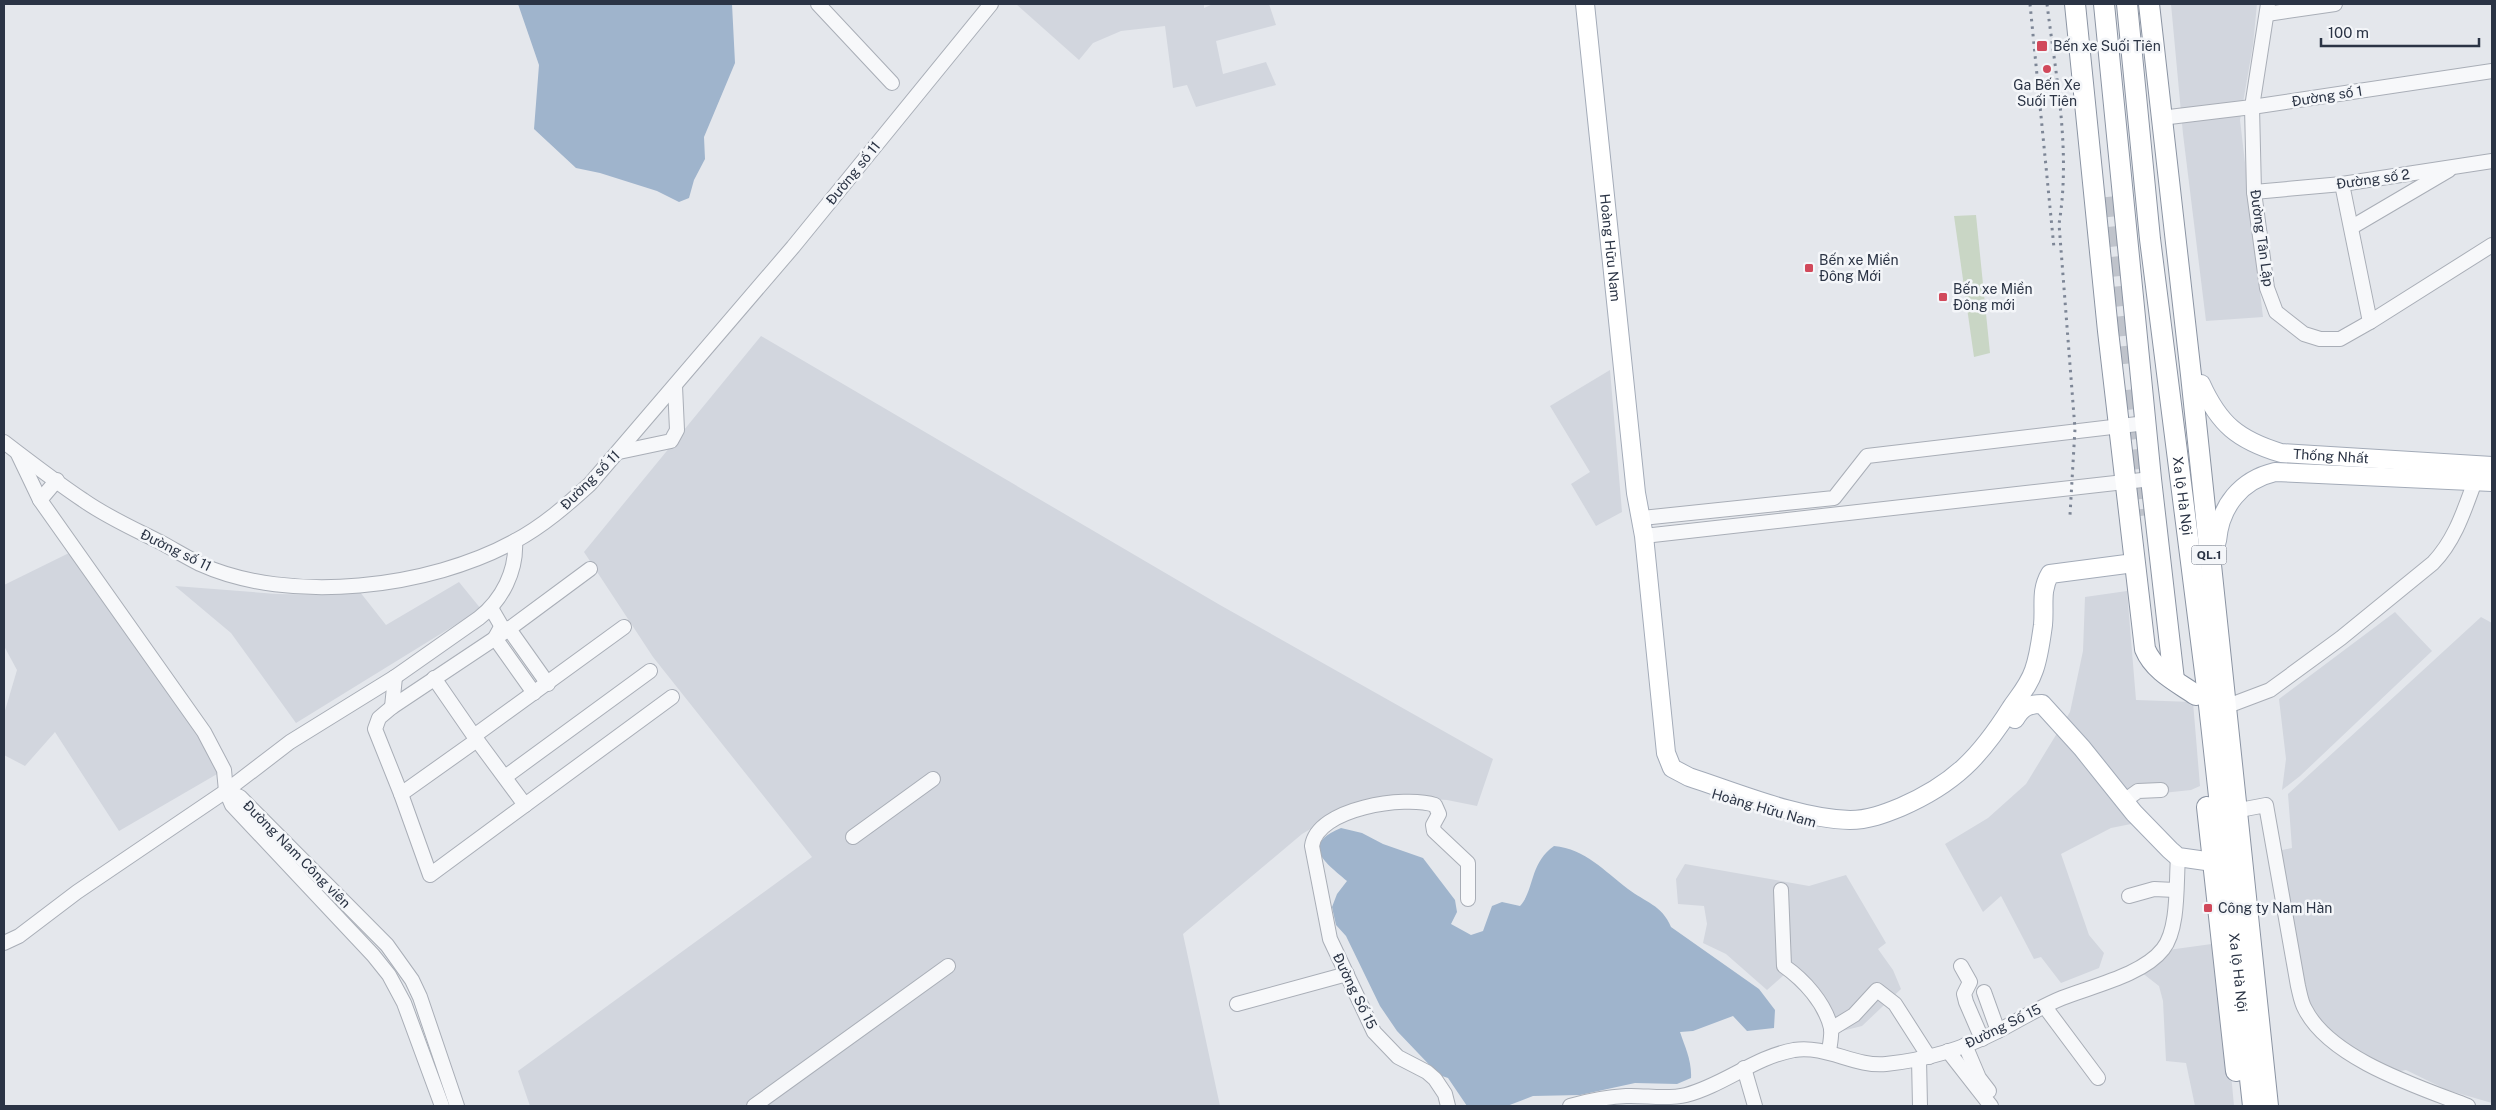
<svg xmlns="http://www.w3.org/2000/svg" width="2496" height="1110" font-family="'Public Sans',sans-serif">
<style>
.built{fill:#d2d6de}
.green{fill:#c9d6c5}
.water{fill:#9fb4cc}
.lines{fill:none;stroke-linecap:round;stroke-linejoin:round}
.highway-tunnel{stroke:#bfc3cb;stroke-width:20;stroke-dasharray:20 10;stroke-linecap:butt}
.minor-casing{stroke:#a9aeb7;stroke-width:16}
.major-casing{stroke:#a3abb8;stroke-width:20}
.highway-casing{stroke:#8b94a3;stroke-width:22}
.minor{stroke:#f7f8fa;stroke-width:14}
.major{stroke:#fff;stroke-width:18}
.highway{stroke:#fff;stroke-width:20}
.rail{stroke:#7d8696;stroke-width:3;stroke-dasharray:2.5 5;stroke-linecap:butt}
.poi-dot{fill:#d1495b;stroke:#f4f6f9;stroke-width:2}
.labels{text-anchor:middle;stroke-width:5;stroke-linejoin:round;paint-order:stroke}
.shield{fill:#f4f6f9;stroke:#676e7b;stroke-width:1}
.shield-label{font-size:12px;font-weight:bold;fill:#2b3445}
.poi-label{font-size:14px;fill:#2b3445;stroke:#f4f6f9;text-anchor:start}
.street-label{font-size:14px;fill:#2b3445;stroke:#f4f6f9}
</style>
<rect width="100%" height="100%" fill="#e4e7ec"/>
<g class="built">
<path d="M 1016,4 L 1204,4 L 1204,8 L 1213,4 L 1269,4 L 1276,25 L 1216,41 L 1223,74 L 1266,62 L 1276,85 L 1196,107 L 1187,85 L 1173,88 L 1165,26 L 1121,31 L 1093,43 L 1079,60 Z"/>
<path d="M 2171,4 L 2257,4 L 2253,45 L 2240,120 L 2263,317 L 2206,321 L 2183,134 Z"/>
<path d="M 761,336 L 1220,605 L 1493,759 L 1477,806 L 1447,800 L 1402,797 L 1319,824 L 1302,834 L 1183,934 L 1220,1106 L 530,1106 L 518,1071 L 812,857 L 653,657 L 584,552 Z"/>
<path d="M 1610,370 L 1622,512 L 1596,526 L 1571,484 L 1590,472 L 1550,406 Z"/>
<path d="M 69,553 L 224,770 L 119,831 L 55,732 L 25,766 L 4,755 L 4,714 L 17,670 L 4,646 L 4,585 Z"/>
<path d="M 459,582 L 481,609 L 296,723 L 231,633 L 175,586 L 277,594 L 333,595 L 360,592 L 386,625 Z"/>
<path d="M 2127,591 L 2136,700 L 2193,702 L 2200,786 L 2191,790 L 2144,795 L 2136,799 L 2146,821 L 2111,828 L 2061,854 L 2089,935 L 2104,953 L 2099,968 L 2061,983 L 2041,957 L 2034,959 L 2001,896 L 1983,912 L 1945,844 L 1988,818 L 2026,784 L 2070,712 L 2083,651 L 2085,597 Z"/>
<path d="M 2395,612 L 2432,651 L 2300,776 L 2282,790 L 2286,759 L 2279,699 Z"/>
<path d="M 2481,617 L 2492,623 L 2492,1103 L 2447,1090 L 2406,1070 L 2395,1072 L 2349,1048 L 2326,1030 L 2312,1012 L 2302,991 L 2278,851 L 2292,848 L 2288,794 Z"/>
<path d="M 1685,864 L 1809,886 L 1846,875 L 1886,943 L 1878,949 L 1893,970 L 1901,989 L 1862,1026 L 1838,1032 L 1819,1018 L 1812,1002 L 1784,975 L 1767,990 L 1726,954 L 1703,943 L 1707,924 L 1704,906 L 1678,904 L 1676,879 Z"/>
<path d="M 2219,943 L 2234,1106 L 2195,1106 L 2186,1063 L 2166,1061 L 2163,1001 L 2159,986 L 2141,972 L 2168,950 Z"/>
</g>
<path class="green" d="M 1976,215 L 1990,353 L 1974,357 L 1954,216 Z"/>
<g class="water">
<path d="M 518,4 L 732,4 L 735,63 L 704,137 L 705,159 L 694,180 L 689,198 L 679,202 L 657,191 L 600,173 L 576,168 L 534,129 L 539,65 Z"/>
<path d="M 1341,828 L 1362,833 L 1383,844 L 1423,858 L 1455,900 L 1457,912 L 1451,924 L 1471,935 L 1483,931 L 1492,906 L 1502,902 L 1520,906 C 1535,889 1529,864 1554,846 C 1586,849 1604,871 1628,889 C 1645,902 1662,905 1671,927 L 1759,989 L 1775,1010 L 1774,1028 L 1747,1031 L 1733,1016 L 1693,1031 L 1680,1032 C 1685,1047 1692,1061 1691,1078 L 1677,1084 L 1635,1083 L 1580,1095 L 1533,1096 L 1507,1106 L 1467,1106 L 1448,1078 L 1439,1075 L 1397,1031 L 1380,1006 L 1346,936 L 1336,925 L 1332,907 L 1337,894 L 1347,881 C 1326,863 1299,845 1341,828 Z"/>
</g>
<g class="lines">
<g class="highway-tunnel">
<path d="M 2107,197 L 2124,364"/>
<path d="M 2126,390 L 2140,516"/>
</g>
<g class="minor-casing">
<g id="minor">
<path d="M 818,4 L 892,83"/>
<path d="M 2268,4 L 2252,107 L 2254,192 L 2267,288 L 2276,312 L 2304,334 L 2320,339 L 2340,339 L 2370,322 L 2492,245"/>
<path d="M 2267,14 L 2335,4"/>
<path d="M 2161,118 L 2252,107 L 2492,71"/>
<path d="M 2342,184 L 2370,322"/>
<path d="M 2254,192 L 2342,184 L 2492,161"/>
<path d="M 2352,227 L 2449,170"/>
<path d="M 4,442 C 30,462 56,482 83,500 C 107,517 134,529 160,542 C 173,549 186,557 200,564 C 290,605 430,588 515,541 C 543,526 567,505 590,484 L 793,247 L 991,4"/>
<path d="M 619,452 L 671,441 L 677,430 L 675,386"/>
<path d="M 18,454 L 40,500"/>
<path d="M 57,480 L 40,500 L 204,732 L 224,770 L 226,791 L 232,805 L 373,955 L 389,975 L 404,1003 L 442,1106"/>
<path d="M 1642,518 L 1834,498 L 1867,456 L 2146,423"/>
<path d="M 1644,536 L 2151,479"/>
<path d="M 491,608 L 502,627 L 509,629 L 548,684"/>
<path d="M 500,629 L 495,638 L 534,693"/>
<path d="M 434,678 L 474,736 L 624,627"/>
<path d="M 392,707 L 395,677"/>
<path d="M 2225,707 L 2270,690 L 2341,638 L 2433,563 C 2455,540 2464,511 2475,481"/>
<path d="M 474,736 L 525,805 L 672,697"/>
<path d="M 505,777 L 650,671"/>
<path d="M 226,791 L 240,797 L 387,945 L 412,980 L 420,997 L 457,1106"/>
<path d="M 401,794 L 477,740"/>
<path d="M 2124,801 L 2138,791 L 2161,790"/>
<path d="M 525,805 L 430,875 L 401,794 L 375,729 L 379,718 L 392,707 L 509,629 L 590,569"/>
<path d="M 2245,809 L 2266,805 L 2298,986 C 2300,994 2301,1002 2305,1009 C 2330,1059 2419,1087 2468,1106"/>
<path d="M 853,837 L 933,779"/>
<path d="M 1781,890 L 1784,966 C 1804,980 1825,1003 1831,1028 C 1832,1035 1830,1044 1829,1051"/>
<path d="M 2129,896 L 2154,889 L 2175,890"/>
<path d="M 4,943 L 19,936 L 77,892 L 226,791 L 290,742 L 395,677 L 479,618 C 502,600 517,571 515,541"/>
<path d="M 1961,966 L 1970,982 L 1964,994 L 1966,1002 L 1982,1039"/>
<path d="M 1984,992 L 1998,1031"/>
<path d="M 1237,1004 L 1347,974"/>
<path d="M 2045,1007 L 2098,1078"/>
<path d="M 1831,1029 L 1854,1015 L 1877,990 L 1895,1004 L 1929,1057"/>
<path d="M 1965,1045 L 1979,1078 L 1989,1091"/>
<path d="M 1948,1051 L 1991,1106"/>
<path d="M 1919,1059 L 1920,1106"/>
<path d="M 1744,1068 L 1755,1106"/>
<path d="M 754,1106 L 948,966"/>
<path d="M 1448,1106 L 1445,1094 L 1435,1079 L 1427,1072 L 1398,1057 L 1374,1032 L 1330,939 L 1312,846 C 1317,808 1405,795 1435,805 L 1439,814 L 1433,825 L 1434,831 L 1468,863 L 1468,899"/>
<path d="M 1570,1106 C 1587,1101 1607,1097 1626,1096 C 1645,1095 1666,1100 1686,1095 C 1724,1085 1755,1057 1794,1050 C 1827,1045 1854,1067 1886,1064 C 1925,1060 1963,1049 1998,1031 C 2019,1020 2040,1007 2062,998 C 2092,986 2143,975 2163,949 C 2179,929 2176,883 2178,857"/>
</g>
</g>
<g class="major-casing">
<g id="major">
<path id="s1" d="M 1585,4 L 1636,493 L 1644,536 L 1666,753 L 1672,768 L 1689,777 C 1738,793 1800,819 1850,820 C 1868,820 1884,814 1901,807 C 1954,784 1980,757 2011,708 C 2020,695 2029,685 2034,670 C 2039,656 2041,639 2043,625 C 2045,606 2040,591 2050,574 L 2134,563"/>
<path id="s2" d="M 2201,384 C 2219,424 2238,440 2281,453 L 2492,466"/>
<path d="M 2217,541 C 2220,506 2241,480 2275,472 L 2492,482"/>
<path d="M 2015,719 C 2022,707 2028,704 2042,704 L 2082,748 L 2134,813 L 2170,850 L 2178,857 L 2213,862"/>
</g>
</g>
<g class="highway-casing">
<g id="highway">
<path d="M 2075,4 L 2108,331 L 2145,649 C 2154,671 2177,682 2196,695"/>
<path d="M 2104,4 L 2151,479 L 2174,680"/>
<path id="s3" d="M 2127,4 L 2150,239 L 2208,696 L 2253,1106"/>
<path d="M 2149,4 L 2191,375 L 2268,1106"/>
<path d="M 2207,807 L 2236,1071"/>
</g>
</g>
<use href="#minor" class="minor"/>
<use href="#major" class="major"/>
<use href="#highway" class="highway"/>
<g class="rail">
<path d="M 2030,4 L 2054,248"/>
<path d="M 2047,4 C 2056,77 2071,151 2059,224 L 2075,429 L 2070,515"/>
</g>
</g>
<g class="poi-dot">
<rect x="2036" y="40" width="12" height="12" rx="2.5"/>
<circle cx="2047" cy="69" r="5"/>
<rect x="1804" y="263" width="10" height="10" rx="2.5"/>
<rect x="1938" y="292" width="10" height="10" rx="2.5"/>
<rect x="2203" y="903" width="10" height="10" rx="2.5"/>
</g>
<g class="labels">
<rect class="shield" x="2191.5" y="545.5" width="35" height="19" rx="4"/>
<g class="shield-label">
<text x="2209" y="559">QL.1</text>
</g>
<g class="poi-label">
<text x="2053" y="51">Bến xe Suối Tiên</text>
<text x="2047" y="90" text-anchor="middle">Ga Bến Xe<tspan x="2047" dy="16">Suối Tiên</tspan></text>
<text x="1819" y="265">Bến xe Miền<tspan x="1819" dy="16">Đông Mới</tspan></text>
<text x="1953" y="294">Bến xe Miền<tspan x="1953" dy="16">Đông mới</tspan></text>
<text x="2218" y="913">Công ty Nam Hàn</text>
</g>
<g class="street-label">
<text transform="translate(2327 96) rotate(-9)" y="5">Đường số 1</text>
<text transform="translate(853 173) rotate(-51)" y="5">Đường số 11</text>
<text transform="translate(2373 179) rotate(-8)" y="5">Đường số 2</text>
<text transform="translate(2262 238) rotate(82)" y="5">Đường Tân Lập</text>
<text dy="5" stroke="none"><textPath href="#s1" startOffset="245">Hoàng Hữu Nam</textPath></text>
<text dy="5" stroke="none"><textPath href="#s2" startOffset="160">Thống Nhất</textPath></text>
<text transform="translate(590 480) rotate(-45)" y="5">Đường số 11</text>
<text dy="5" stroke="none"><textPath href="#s3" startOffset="495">Xa lộ Hà Nội</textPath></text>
<text transform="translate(176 550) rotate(26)" y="5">Đường số 11</text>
<text transform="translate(1764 808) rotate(16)" y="5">Hoàng Hữu Nam</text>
<text transform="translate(297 854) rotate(45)" y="5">Đường Nam Công viên</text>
<text dy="5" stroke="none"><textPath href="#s3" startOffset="975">Xa lộ Hà Nội</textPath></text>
<text transform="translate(1355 991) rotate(64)" y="5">Đường Số 15</text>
<text transform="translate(2003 1026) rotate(-26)" y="5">Đường Số 15</text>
</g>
</g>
<rect width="2496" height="1110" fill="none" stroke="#2b3445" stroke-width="10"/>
<path d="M2321 38v8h158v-8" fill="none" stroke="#2b3445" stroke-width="2.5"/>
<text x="2328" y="38" font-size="15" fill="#2b3445" stroke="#f4f6f9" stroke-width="4" paint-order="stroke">100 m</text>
</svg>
